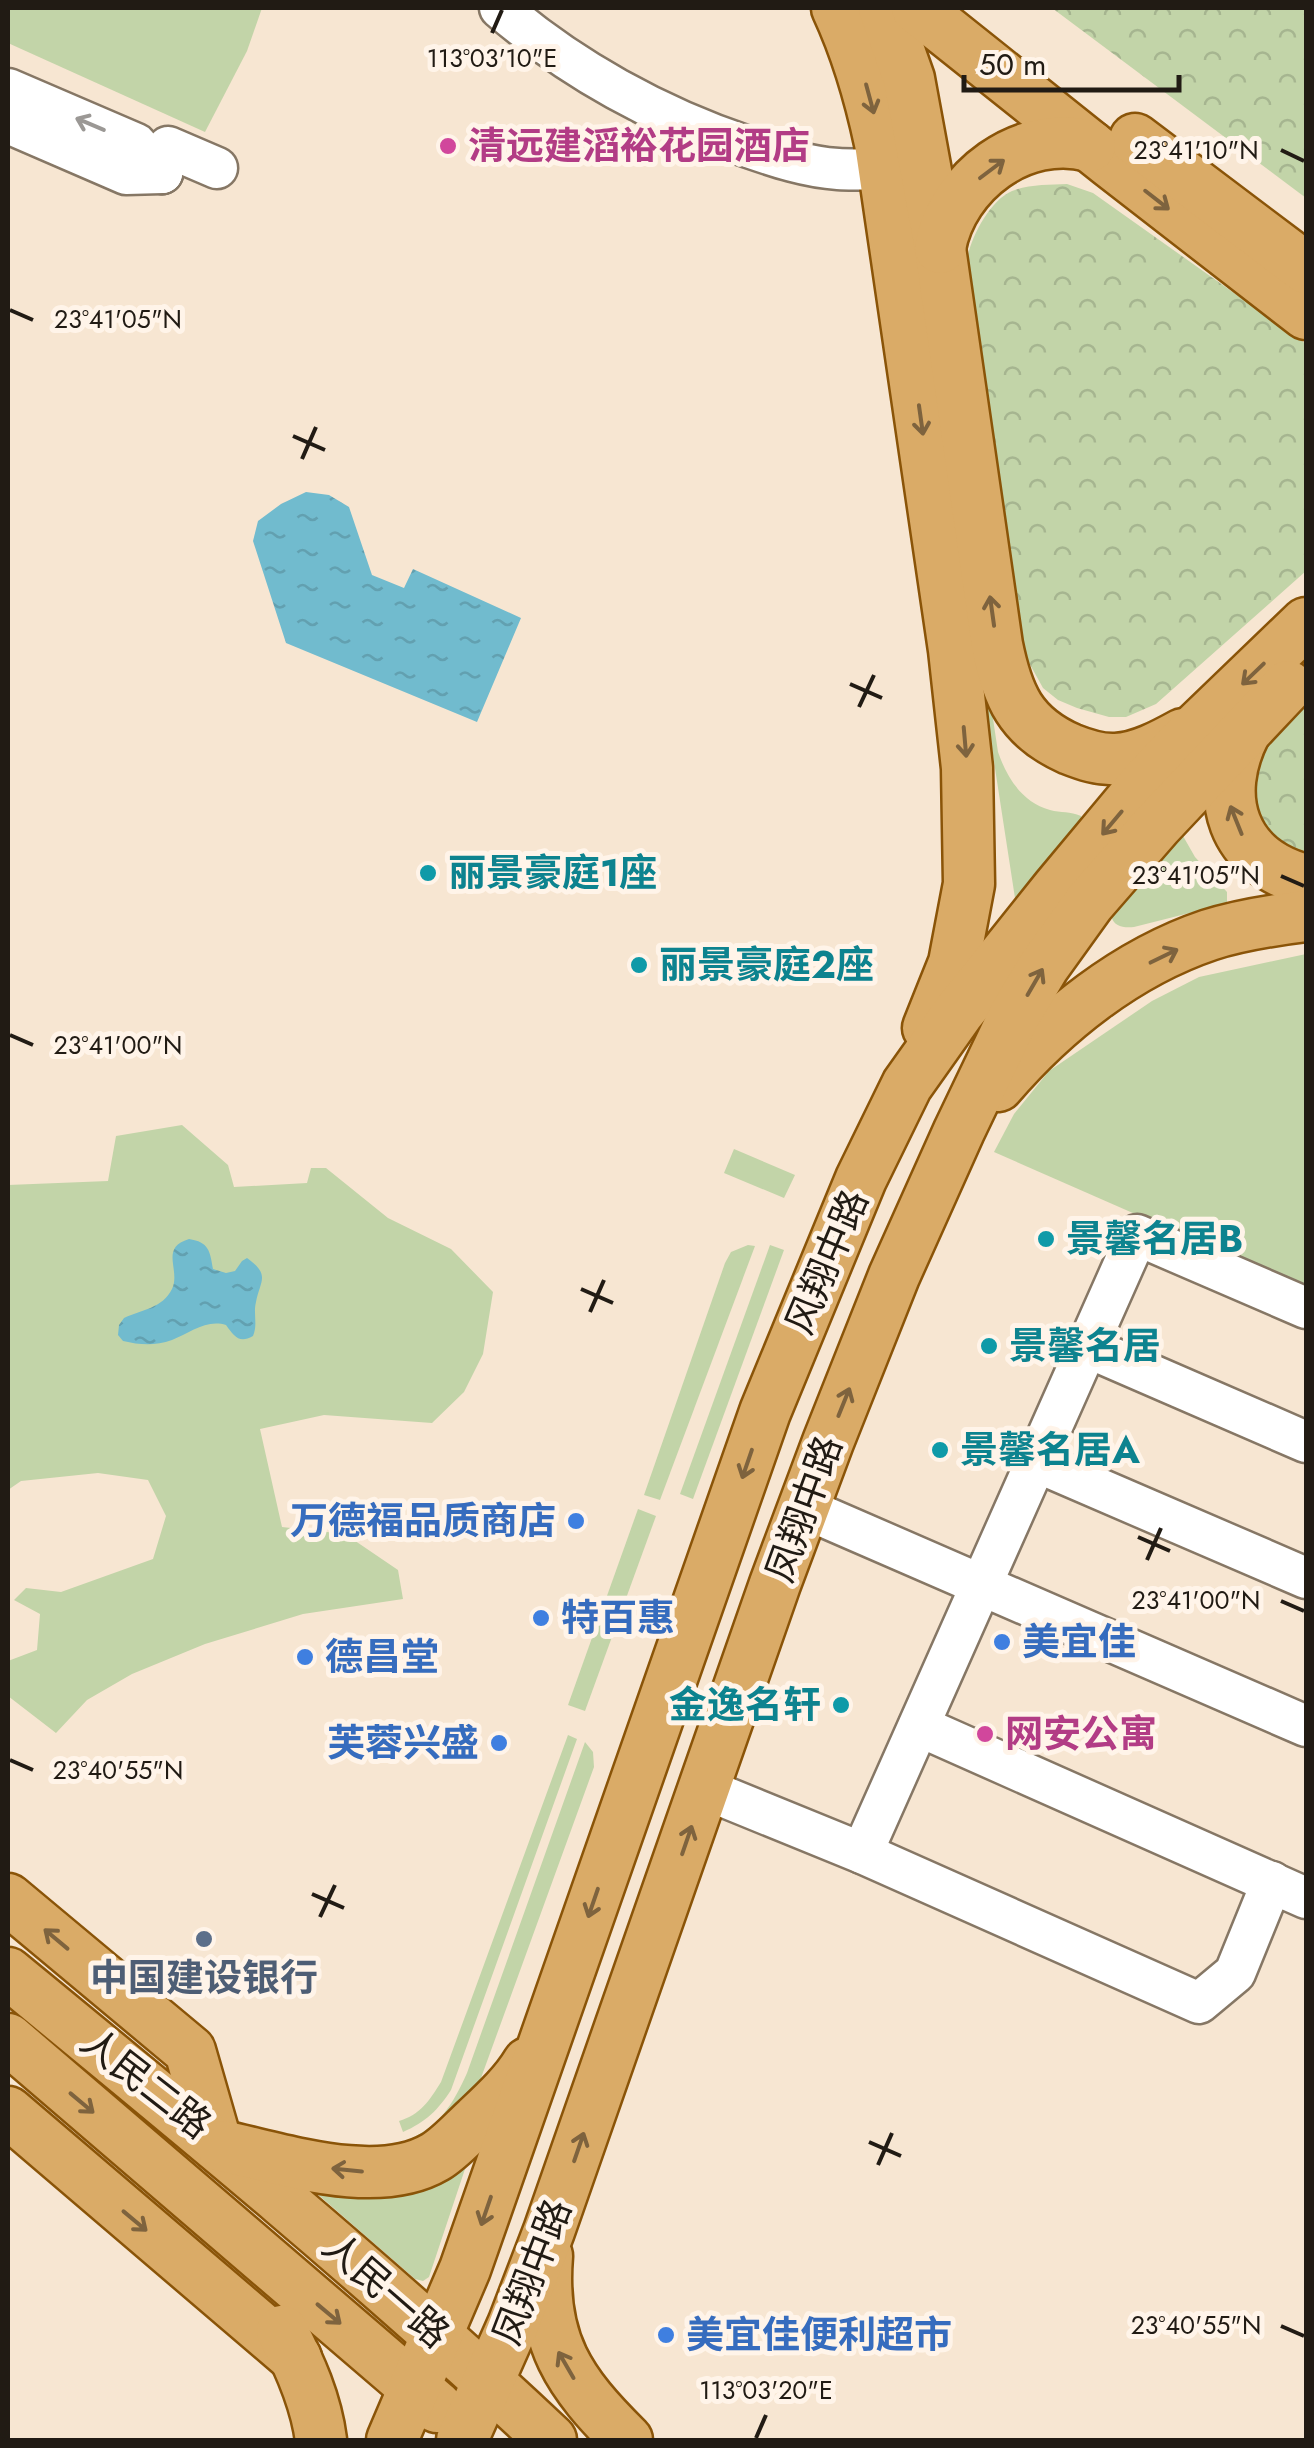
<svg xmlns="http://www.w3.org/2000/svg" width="1314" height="2448" font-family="Jost,'Noto Sans SC',sans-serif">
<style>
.green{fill:#c2d4a8}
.forest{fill:url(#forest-crowns)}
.water{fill:url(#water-ripples)}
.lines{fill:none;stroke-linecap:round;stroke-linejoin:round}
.minor-casing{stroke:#867765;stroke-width:45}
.major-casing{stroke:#8a5408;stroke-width:55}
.minor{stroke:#fff;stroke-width:40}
.major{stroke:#daab67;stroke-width:50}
.oneway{stroke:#7e633e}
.oneway2{stroke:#9b9895}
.ticks{fill:none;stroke:#211b14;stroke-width:4}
.hotel-dot{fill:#d1479c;stroke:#fff4e9;stroke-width:4}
.culture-dot{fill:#0f9aa8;stroke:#fff4e9;stroke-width:4}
.shop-dot{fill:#3f7fe0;stroke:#fff4e9;stroke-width:4}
.service-dot{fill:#5c6f8a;stroke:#fff4e9;stroke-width:4}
.labels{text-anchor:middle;stroke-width:10;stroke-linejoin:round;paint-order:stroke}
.hotel-label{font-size:38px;font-weight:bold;fill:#b23c85;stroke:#fff4e9;text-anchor:start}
.culture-label{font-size:38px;font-weight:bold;fill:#0d838f;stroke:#fff4e9;text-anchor:start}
.street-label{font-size:38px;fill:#211b14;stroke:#fff4e9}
.shop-label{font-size:38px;font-weight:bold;fill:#366cbe;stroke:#fff4e9;text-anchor:start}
.service-label{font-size:38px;font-weight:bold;fill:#4e5e75;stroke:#fff4e9}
.ticks-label{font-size:25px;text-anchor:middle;fill:#211b14;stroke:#fff4e9;stroke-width:10;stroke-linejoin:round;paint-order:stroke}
</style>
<defs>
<pattern id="forest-crowns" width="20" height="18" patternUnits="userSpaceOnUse" patternTransform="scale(2.5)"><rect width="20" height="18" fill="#c2d4a8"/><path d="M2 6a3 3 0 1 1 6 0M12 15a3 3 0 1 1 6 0" fill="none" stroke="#a6b590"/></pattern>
<pattern id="water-ripples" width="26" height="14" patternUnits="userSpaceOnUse" patternTransform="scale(2.5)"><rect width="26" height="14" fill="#71bbce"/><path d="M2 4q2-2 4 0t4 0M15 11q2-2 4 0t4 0" fill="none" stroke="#62a0b0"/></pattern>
</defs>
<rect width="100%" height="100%" fill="#f7e6d2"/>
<g class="green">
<path d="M 8,8 L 262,8 L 247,51 L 205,132 L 8,43 Z"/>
<path d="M 934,326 L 998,752 C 1007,778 1022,802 1050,810 C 1061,813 1070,811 1081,816 L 1084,825 L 1017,911 L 927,327 Z"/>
<path d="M 1179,833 L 1183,836 L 1195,857 L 1227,892 L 1227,902 L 1225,904 L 1134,927 C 1124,928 1113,927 1111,915 Z"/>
<path d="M 1306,954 L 1306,1289 L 994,1152 L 1014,1114 L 1049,1071 L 1152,1001 L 1199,977 Z"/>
<path d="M 182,1125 L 228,1165 L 234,1187 L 307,1183 L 311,1168 L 326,1168 L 388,1218 L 451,1249 L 493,1292 L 483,1354 L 464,1392 L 432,1423 L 324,1415 L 260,1429 L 282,1527 L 345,1534 L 398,1570 L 403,1599 L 303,1614 L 205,1644 L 132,1674 L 87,1700 L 56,1733 L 8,1696 L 8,1661 L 37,1650 L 40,1614 L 14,1600 L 26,1588 L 61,1592 L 153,1559 L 166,1516 L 148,1480 L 98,1473 L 21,1481 L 8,1490 L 8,1185 L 108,1181 L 116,1136 Z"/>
<path d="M 734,1149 L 795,1175 L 784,1198 L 724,1173 Z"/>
<path d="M 748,1245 L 755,1246 L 660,1500 L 644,1495 L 725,1263 L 731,1252 Z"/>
<path d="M 770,1245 L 784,1250 L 693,1499 L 680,1494 Z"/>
<path d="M 638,1509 L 656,1516 L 585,1711 L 568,1705 Z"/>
<path d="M 568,1735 L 577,1739 L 451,2090 C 438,2110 426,2122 403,2132 L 399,2121 C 420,2115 430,2100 441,2082 Z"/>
<path d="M 585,1742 L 593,1752 L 594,1767 L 481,2078 L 468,2105 L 413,2151 L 408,2140 C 440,2126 453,2104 467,2073 Z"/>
<path d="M 470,2154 L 429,2277 L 423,2281 L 415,2279 L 314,2191 Z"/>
</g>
<g class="forest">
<path d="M 1052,8 L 1306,8 L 1306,198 Z"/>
<path d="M 1067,184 L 1093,193 L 1306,344 L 1306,571 L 1156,704 L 1126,717 L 1109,717 L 1077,708 L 1058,700 L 1043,688 L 1022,650 L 967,294 C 967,282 966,267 968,255 C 973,233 991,200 1012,191 C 1030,184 1049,185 1067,184 Z"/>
<path d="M 1306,693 L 1306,855 L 1286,850 L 1251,818 L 1244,773 Z"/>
</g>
<g class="water">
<path d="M 306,492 L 329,495 L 349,507 L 372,575 L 404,588 L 413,569 L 521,618 L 477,722 L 286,643 L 253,541 L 258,521 L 281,504 Z"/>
<path d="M 189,1239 C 209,1242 210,1251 213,1269 L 226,1273 L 235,1271 L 242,1261 L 247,1258 C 271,1275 260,1281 256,1302 C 253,1314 258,1324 253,1336 C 239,1344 234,1336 226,1325 C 206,1319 190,1333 172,1340 C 155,1346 140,1345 123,1341 L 118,1335 L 119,1325 L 124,1318 C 141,1310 163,1308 172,1289 C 181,1270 159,1248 189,1239 Z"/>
</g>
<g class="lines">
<g class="minor-casing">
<g id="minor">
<path d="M 500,8 C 571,69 658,117 748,147 C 777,157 807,167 838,169 C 853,170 869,169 884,169"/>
<path d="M 8,89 L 136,144 L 162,173"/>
<path d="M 8,123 L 126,174 L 162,173"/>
<path d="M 162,173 L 164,155 L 168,147 L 217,168"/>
<path d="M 1087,1347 L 1306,1442"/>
<path d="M 1037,1462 L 1306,1578"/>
<path d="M 804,1508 L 1306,1726"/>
<path d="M 919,1726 L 1306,1898"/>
<path d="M 705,1789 L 862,1853 L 1199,2003 L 1235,1973 L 1272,1882"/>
<path d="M 862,1853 L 1137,1235 L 1306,1308"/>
</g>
</g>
<g class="major-casing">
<g id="major">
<path d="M 837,8 C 857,51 870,96 880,143 L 954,650 L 967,768 L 969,884 L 954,963 L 928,1028"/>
<path d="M 884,8 L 909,79 L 940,248 L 997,645 C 1007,695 1020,727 1070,749 C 1085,755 1100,760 1116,759 C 1139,758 1163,745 1183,734"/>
<path d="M 917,8 L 1110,162 L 1306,314"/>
<path d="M 1135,139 L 1306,268"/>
<path d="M 940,248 C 952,181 1023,128 1090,146"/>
<path d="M 1245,732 C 1212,797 1232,861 1306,880"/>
<path d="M 998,1086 C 1054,1021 1126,963 1209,935 C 1240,925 1273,920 1306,916"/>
<path d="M 8,1899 L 190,2051 L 217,2145"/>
<path d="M 8,1973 C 192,2124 377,2276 551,2440"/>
<path d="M 8,2039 L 437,2407"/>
<path d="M 8,2112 L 296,2358"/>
<path d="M 222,2146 C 284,2159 377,2191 435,2157 C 450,2148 463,2133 476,2121 C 494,2104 515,2085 528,2063"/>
<path d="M 547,2256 C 540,2341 569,2383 627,2440"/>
<path d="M 282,2331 C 300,2365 316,2401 321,2440"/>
<path d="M 392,2440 L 465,2269 L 765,1412 L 861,1179 L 907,1085 L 958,1013 L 1057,889 L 1147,781 L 1200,725 L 1306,623"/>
<path d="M 462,2440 L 513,2325 L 549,2231 L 775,1584 L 828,1442 L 894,1276 L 959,1131 L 1014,1016 L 1044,966 L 1090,902 L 1157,825 L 1288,686"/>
</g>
</g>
<use href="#minor" class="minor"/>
<use href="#major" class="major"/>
</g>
<defs><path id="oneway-shaft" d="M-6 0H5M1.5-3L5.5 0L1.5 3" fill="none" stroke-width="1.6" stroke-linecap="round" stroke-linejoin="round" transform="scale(2.5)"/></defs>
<g class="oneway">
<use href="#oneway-shaft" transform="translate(870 99) rotate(75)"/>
<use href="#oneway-shaft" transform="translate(992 169) rotate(-37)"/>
<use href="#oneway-shaft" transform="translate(1157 200) rotate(38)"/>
<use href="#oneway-shaft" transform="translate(921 420) rotate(82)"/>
<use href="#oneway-shaft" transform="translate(992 611) rotate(-98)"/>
<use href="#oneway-shaft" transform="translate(1253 674) rotate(136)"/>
<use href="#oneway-shaft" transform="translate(965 742) rotate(85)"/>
<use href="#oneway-shaft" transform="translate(1236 820) rotate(-112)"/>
<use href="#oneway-shaft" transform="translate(1112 823) rotate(130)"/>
<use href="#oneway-shaft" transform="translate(1164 956) rotate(-26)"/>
<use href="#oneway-shaft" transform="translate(1035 982) rotate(-60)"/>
<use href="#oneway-shaft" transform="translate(844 1402) rotate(-68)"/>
<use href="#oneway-shaft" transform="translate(747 1464) rotate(109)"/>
<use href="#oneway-shaft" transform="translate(687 1840) rotate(-71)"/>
<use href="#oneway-shaft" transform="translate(593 1903) rotate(109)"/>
<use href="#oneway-shaft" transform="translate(56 1939) rotate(-140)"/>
<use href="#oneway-shaft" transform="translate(82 2103) rotate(40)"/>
<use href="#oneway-shaft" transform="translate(579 2147) rotate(-71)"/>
<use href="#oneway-shaft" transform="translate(347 2170) rotate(-174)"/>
<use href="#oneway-shaft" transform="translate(486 2211) rotate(109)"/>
<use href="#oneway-shaft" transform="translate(135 2221) rotate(40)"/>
<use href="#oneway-shaft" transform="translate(329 2314) rotate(40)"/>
<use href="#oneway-shaft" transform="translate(566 2365) rotate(-120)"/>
</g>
<use class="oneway2" href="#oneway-shaft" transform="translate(90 124) rotate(-157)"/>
<path class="ticks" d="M 492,33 L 502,10M 1281,150 L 1304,161M 10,310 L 33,320M 293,436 L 325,450M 302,459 L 316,427M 850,684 L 882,698M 859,707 L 874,675M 1281,876 L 1304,886M 10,1035 L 33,1045M 581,1289 L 613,1303M 590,1312 L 604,1280M 1138,1537 L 1170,1551M 1147,1560 L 1161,1528M 1281,1601 L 1304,1611M 10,1760 L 33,1770M 312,1894 L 344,1908M 320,1917 L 335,1885M 869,2142 L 901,2156M 878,2165 L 892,2133M 1281,2326 L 1304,2336M 756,2438 L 766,2415"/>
<g class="hotel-dot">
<circle cx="448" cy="146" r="10"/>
<circle cx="985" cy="1734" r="10"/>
</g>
<g class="culture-dot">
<circle cx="428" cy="873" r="10"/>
<circle cx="639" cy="965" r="10"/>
<circle cx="1046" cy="1239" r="10"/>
<circle cx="989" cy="1346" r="10"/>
<circle cx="940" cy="1450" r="10"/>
<circle cx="841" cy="1705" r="10"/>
</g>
<g class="shop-dot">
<circle cx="576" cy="1521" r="10"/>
<circle cx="541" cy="1618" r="10"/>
<circle cx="1002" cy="1642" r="10"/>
<circle cx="305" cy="1657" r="10"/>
<circle cx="499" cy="1743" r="10"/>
<circle cx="666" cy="2335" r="10"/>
</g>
<circle class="service-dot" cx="204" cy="1939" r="10"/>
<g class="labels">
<g class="hotel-label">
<text x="468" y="159">清远建滔裕花园酒店</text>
<text x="1005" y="1747">网安公寓</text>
</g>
<g class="culture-label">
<text x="448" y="886">丽景豪庭1座</text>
<text x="659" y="978">丽景豪庭2座</text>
<text x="1066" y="1252">景馨名居B</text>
<text x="1009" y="1359">景馨名居</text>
<text x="960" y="1463">景馨名居A</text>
<text x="821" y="1718" text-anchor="end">金逸名轩</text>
</g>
<g class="street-label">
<text transform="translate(827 1262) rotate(-67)" y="13">风翔中路</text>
<text transform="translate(804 1509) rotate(-70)" y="13">凤翔中路</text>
<text transform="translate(146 2083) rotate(38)" y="13">人民二路</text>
<text transform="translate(532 2272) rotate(-69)" y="13">凤翔中路</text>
<text transform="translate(386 2290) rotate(41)" y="13">人民一路</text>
</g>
<g class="shop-label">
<text x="556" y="1534" text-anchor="end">万德福品质商店</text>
<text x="561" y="1631">特百惠</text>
<text x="1022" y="1655">美宜佳</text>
<text x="325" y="1670">德昌堂</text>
<text x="479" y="1756" text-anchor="end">芙蓉兴盛</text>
<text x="686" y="2348">美宜佳便利超市</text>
</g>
<g class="service-label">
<text x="204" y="1991">中国建设银行</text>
</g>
</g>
<g class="ticks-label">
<text x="492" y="67">113°03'10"E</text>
<text x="1196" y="159">23°41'10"N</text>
<text x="118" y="328">23°41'05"N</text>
<text x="1196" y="884">23°41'05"N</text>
<text x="118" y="1054">23°41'00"N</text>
<text x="1196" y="1609">23°41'00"N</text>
<text x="118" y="1779">23°40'55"N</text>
<text x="1196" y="2334">23°40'55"N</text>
<text x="766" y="2399">113°03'20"E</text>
</g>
<rect width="1314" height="2448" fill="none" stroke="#211b14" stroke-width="20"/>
<path d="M964 75v15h215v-15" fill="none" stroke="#211b14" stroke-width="5"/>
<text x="979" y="75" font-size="30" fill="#211b14" stroke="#fff4e9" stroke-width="8" paint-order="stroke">50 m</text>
</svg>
